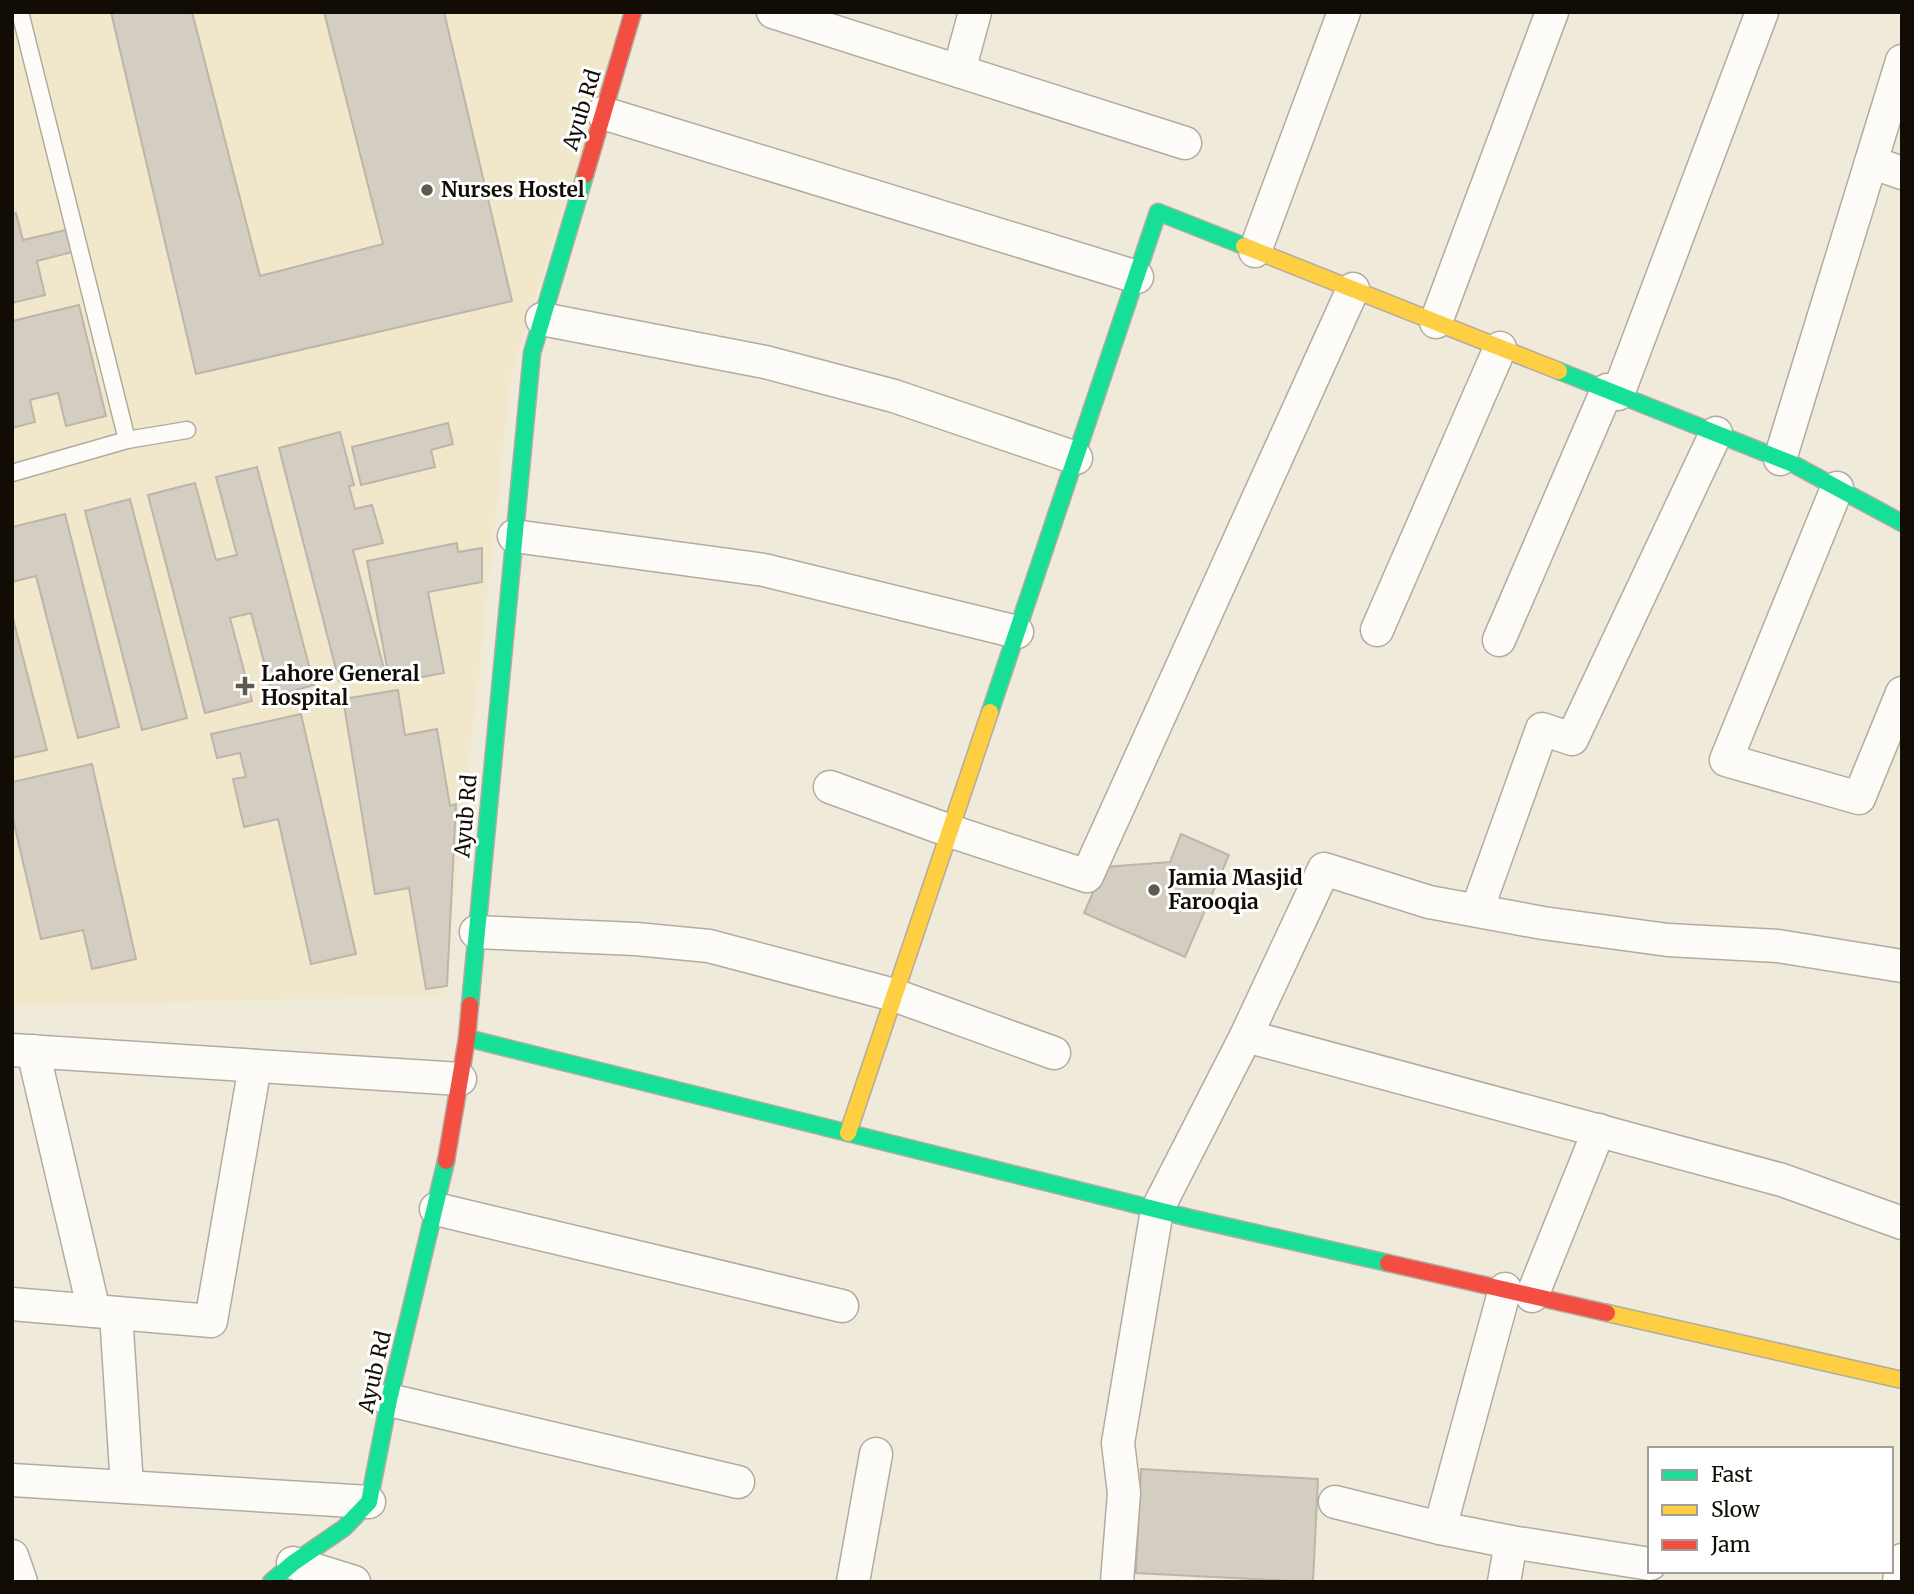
<svg xmlns="http://www.w3.org/2000/svg" width="1914" height="1594" font-family="Merriweather,serif">
<style>
.built{fill:#f1e8cc}
.building{fill:#d4cdc2;stroke:#bcb5aa;stroke-width:2}
.lines{fill:none;stroke-linecap:round;stroke-linejoin:round}
.lane-casing{stroke:#b1aca0;stroke-width:19}
.street-casing{stroke:#b1aca0;stroke-width:35}
.fast-casing{stroke:#b1aca0;stroke-width:19}
.slow-casing{stroke:#b1aca0;stroke-width:19}
.jam-casing{stroke:#b1aca0;stroke-width:19}
.lane{stroke:#fdfcf9;stroke-width:16}
.street{stroke:#fdfcf9;stroke-width:32}
.fast{stroke:#16e098;stroke-width:16}
.slow{stroke:#ffcf43;stroke-width:16}
.jam{stroke:#f24e42;stroke-width:16}
.poi-dot{fill:#5f5a4f;stroke:#fff;stroke-width:2.5}
.labels{text-anchor:middle;stroke-width:6;stroke-linejoin:round;paint-order:stroke}
.street-label{font-size:21px;fill:#110d04;stroke:#fff}
.poi-label{font-size:21px;font-weight:bold;fill:#110d04;stroke:#fff;text-anchor:start}
</style>
<rect width="100%" height="100%" fill="#f0eada"/>
<path class="built" d="M 12,12 L 625,12 L 511,377 L 444,996 L 12,1006 Z"/>
<g class="building">
<path d="M 111,12 L 192,12 L 260,276 L 383,244 L 324,12 L 444,12 L 512,301 L 196,374 Z"/>
<path d="M 16,213 L 23,240 L 66,230 L 72,252 L 37,261 L 45,295 L 12,303 L 12,214 Z"/>
<path d="M 79,305 L 106,416 L 66,426 L 58,393 L 30,400 L 35,422 L 12,428 L 12,321 Z"/>
<path d="M 448,423 L 453,444 L 431,450 L 435,467 L 361,485 L 352,447 Z"/>
<path d="M 340,432 L 354,485 L 349,486 L 355,509 L 372,505 L 383,543 L 353,550 L 384,669 L 339,681 L 279,448 Z"/>
<path d="M 257,467 L 314,685 L 273,696 L 251,613 L 230,618 L 252,701 L 205,713 L 148,495 L 195,483 L 216,560 L 237,555 L 216,477 Z"/>
<path d="M 130,499 L 187,718 L 142,730 L 85,511 Z"/>
<path d="M 65,514 L 119,727 L 78,738 L 36,576 L 12,582 L 12,527 Z"/>
<path d="M 457,543 L 458,552 L 482,548 L 482,582 L 428,592 L 444,673 L 390,683 L 367,561 Z"/>
<path d="M 12,615 L 47,750 L 12,758 Z"/>
<path d="M 398,690 L 405,735 L 437,729 L 450,806 L 456,804 L 447,986 L 426,989 L 409,888 L 375,894 L 343,699 Z"/>
<path d="M 301,714 L 356,954 L 311,964 L 278,819 L 244,827 L 233,779 L 246,777 L 240,753 L 217,758 L 211,734 Z"/>
<path d="M 92,764 L 136,959 L 92,969 L 83,930 L 41,939 L 12,815 L 12,782 Z"/>
<path d="M 1181,834 L 1229,855 L 1185,957 L 1084,913 L 1104,867 L 1170,862 Z"/>
<path d="M 1141,1469 L 1318,1479 L 1313,1582 L 1136,1573 Z"/>
</g>
<g class="lines">
<g class="lane-casing">
<g id="lane">
<path d="M 20,12 L 127,440"/>
<path d="M 12,473 L 127,440 L 187,430"/>
</g>
</g>
<g class="street-casing">
<g id="street">
<path d="M 773,12 L 1185,143"/>
<path d="M 959,71 L 975,12"/>
<path d="M 603,113 L 1137,277"/>
<path d="M 1871,162 L 1902,173"/>
<path d="M 1255,251 L 1344,12"/>
<path d="M 542,319 L 765,362 L 894,396 L 1076,458"/>
<path d="M 1436,322 L 1552,12"/>
<path d="M 1618,394 L 1762,12"/>
<path d="M 1780,459 L 1902,61"/>
<path d="M 1837,488 L 1726,760 L 1859,798 L 1902,693"/>
<path d="M 514,536 L 764,570 L 1017,632"/>
<path d="M 1377,630 L 1500,348"/>
<path d="M 1499,640 L 1607,390"/>
<path d="M 830,787 L 950,831 L 1087,876 L 1353,289"/>
<path d="M 1477,910 L 1542,729 L 1572,739 L 1716,433"/>
<path d="M 476,932 L 636,939 L 709,946 L 894,995 L 1054,1053"/>
<path d="M 1246,1036 L 1782,1180 L 1902,1223"/>
<path d="M 12,1050 L 460,1079"/>
<path d="M 33,1051 L 94,1311"/>
<path d="M 436,1209 L 842,1306"/>
<path d="M 1532,1296 L 1599,1130"/>
<path d="M 12,1304 L 211,1321 L 255,1066"/>
<path d="M 116,1313 L 127,1487"/>
<path d="M 389,1400 L 738,1482"/>
<path d="M 12,1480 L 369,1502"/>
<path d="M 1335,1502 L 1440,1528"/>
<path d="M 1511,1542 L 1650,1564"/>
<path d="M 12,1556 L 21,1582"/>
<path d="M 293,1563 L 354,1582"/>
<path d="M 853,1582 L 876,1454"/>
<path d="M 1117,1582 L 1124,1493 L 1118,1443 L 1157,1210 L 1246,1036 L 1324,869 L 1429,902 L 1543,923 L 1668,940 L 1778,946 L 1902,966"/>
<path d="M 1504,1582 L 1511,1542 L 1440,1528 L 1505,1289"/>
<path d="M 1899,1582 L 1902,1560"/>
</g>
</g>
<g class="fast-casing">
<g id="fast">
<path d="M 1559,371 L 1793,464 L 1902,523"/>
<path d="M 990,712 L 1158,212 L 1244,246"/>
<path d="M 470,1005 L 532,353 L 585,175"/>
<path d="M 467,1038 L 1190,1218 L 1388,1263"/>
<path d="M 271,1582 L 293,1563 L 344,1528 L 369,1502 L 389,1400 L 446,1161"/>
</g>
</g>
<g class="slow-casing">
<g id="slow">
<path d="M 1244,246 L 1559,371"/>
<path d="M 848,1133 L 990,712"/>
<path d="M 1607,1313 L 1902,1380"/>
</g>
</g>
<g class="jam-casing">
<g id="jam">
<path d="M 585,175 L 633,12"/>
<path d="M 446,1161 L 467,1038 L 470,1005"/>
<path d="M 1388,1263 L 1607,1313"/>
</g>
</g>
<use href="#lane" class="lane"/>
<use href="#street" class="street"/>
<use href="#fast" class="fast"/>
<use href="#slow" class="slow"/>
<use href="#jam" class="jam"/>
</g>
<g class="poi-dot">
<circle cx="427" cy="190" r="7"/>
<path d="M241.5 675.5h7v7h7v7h-7v7h-7v-7h-7v-7h7z"/>
<circle cx="1154" cy="890" r="7"/>
</g>
<g class="labels">
<g class="street-label">
<text transform="translate(582 110) rotate(-73)" y="7">Ayub Rd</text>
<text transform="translate(466 816) rotate(-85)" y="7">Ayub Rd</text>
<text transform="translate(375 1372) rotate(-77)" y="7">Ayub Rd</text>
</g>
<g class="poi-label">
<text x="441" y="197">Nurses Hostel</text>
<text x="261" y="681">Lahore General<tspan x="261" dy="24">Hospital</tspan></text>
<text x="1168" y="885">Jamia Masjid<tspan x="1168" dy="24">Farooqia</tspan></text>
</g>
</g>
<rect width="1914" height="1594" fill="none" stroke="#110d04" stroke-width="28"/>
<rect x="1648" y="1447" width="245" height="126" fill="#ffffff" stroke="#a09e9b" stroke-width="2"/>
<rect x="1662" y="1470" width="35" height="10" fill="#16e098" stroke="#a09e9b" stroke-width="2"/>
<text x="1711" y="1482" font-size="21" fill="#110d04">Fast</text>
<rect x="1662" y="1505" width="35" height="10" fill="#ffcf43" stroke="#a09e9b" stroke-width="2"/>
<text x="1711" y="1517" font-size="21" fill="#110d04">Slow</text>
<rect x="1662" y="1540" width="35" height="10" fill="#f24e42" stroke="#a09e9b" stroke-width="2"/>
<text x="1711" y="1552" font-size="21" fill="#110d04">Jam</text>
</svg>
